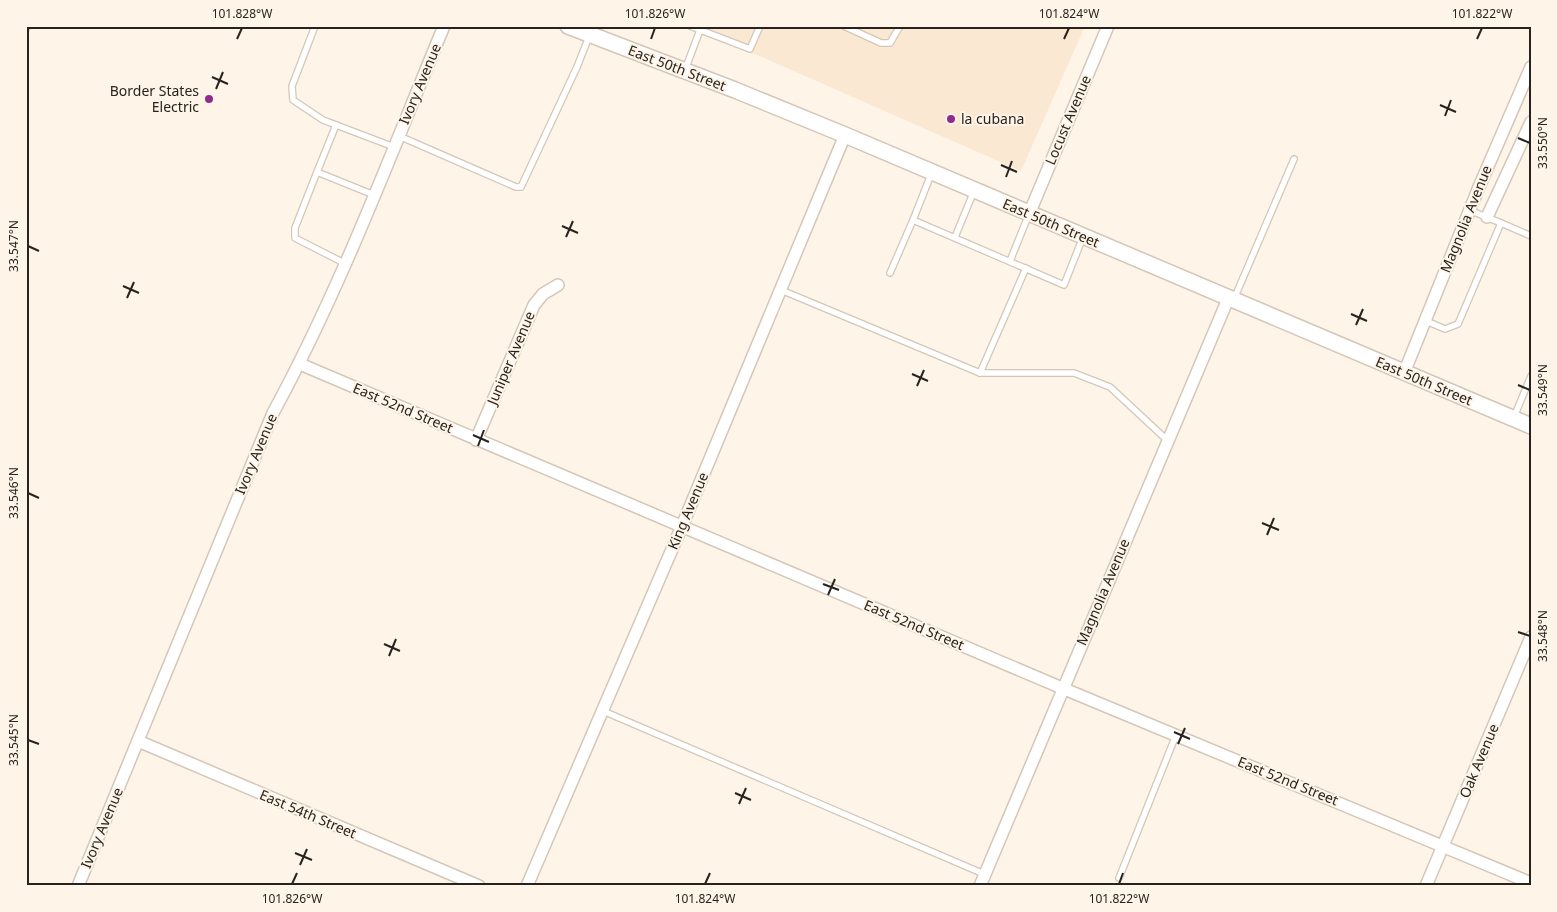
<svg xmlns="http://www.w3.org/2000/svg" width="1557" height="912" font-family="'Noto Sans',sans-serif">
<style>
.built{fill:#fae8d2}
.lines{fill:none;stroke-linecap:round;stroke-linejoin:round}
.lane-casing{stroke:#d3c7b8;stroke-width:8}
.street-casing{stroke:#d3c7b8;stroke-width:14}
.secondary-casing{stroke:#d3c7b8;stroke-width:18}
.lane{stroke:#fff;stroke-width:5.5}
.street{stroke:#fff;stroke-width:11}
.secondary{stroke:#fff;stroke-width:15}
.ticks{fill:none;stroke:#28231e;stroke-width:2}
.poi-dot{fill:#92298c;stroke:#fef4e7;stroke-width:2}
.labels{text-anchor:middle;stroke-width:4;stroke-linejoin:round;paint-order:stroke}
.street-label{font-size:14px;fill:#28231e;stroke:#fef4e7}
.poi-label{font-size:14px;fill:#28231e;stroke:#fef4e7;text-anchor:end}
.neatline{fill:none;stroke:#28231e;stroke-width:2}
.ticks-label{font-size:12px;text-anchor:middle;fill:#28231e}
</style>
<rect width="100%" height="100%" fill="#fef4e7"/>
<path class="built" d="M 680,26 L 1085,26 L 1021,171 L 762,57 Z"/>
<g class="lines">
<g class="lane-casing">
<g id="lane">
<path d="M 315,26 L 292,86 L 293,100 L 323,120 L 394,147"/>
<path d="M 690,26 L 750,49 L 760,26"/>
<path d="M 844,26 L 881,43 L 890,43 L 900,26"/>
<path d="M 26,29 L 28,26"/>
<path d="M 685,70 L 700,30"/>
<path d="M 336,125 L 317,172 L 374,195"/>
<path d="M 399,136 L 516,187 L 521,187 L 577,67 L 590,34"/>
<path d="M 317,172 L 295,228 L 295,238 L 344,263"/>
<path d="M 932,172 L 913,220 L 1064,285 L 1083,237"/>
<path d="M 1501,223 L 1531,236"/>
<path d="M 955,237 L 974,191"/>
<path d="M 1010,261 L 1029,214"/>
<path d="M 890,273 L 913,220"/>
<path d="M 781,290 L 980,373 L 1026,268"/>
<path d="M 1234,299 L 1294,159"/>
<path d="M 1426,321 L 1445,329 L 1458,324 L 1501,223 L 1469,210"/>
<path d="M 980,373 L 1074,373 L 1110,387 L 1167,440"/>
<path d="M 1514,417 L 1531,376"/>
<path d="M 603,711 L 984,874"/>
<path d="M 1119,878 L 1176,735"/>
</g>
</g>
<g class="street-casing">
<g id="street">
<path d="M 1029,214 L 1108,26"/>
<path d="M 1487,217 L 1531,122"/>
<path d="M 300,364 L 1062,688 L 1531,883"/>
<path d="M 1404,373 L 1479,187 L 1531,67"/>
<path d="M 476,440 L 534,305 L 543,294 L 558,285"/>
<path d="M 138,741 L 479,886"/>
<path d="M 78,886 L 273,413 C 340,290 390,156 444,26"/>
<path d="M 527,886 L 682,526 L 845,135"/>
<path d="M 980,886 L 1228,299"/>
<path d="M 1426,886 L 1531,637"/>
</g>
</g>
<g class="secondary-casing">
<path id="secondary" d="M 568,26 L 735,90 L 845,135 L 1531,426"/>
</g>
<use href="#lane" class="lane"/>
<use href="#street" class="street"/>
<use href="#secondary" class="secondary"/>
</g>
<path class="ticks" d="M 237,39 L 242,28M 651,39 L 655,28M 1064,39 L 1069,28M 1477,39 L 1482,28M 212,77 L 228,84M 216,89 L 223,72M 1440,105 L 1456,112M 1445,116 L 1451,100M 1518,138 L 1530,143M 1001,165 L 1017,172M 1006,177 L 1012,161M 562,226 L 578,233M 566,237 L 573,221M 28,246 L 39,251M 123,286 L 139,293M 127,298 L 134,282M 1351,314 L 1367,321M 1356,325 L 1363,309M 912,374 L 928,381M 1518,385 L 1530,390M 917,386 L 924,370M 473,435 L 489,442M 478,446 L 484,430M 28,493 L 39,498M 1262,523 L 1279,530M 1267,535 L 1274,518M 823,584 L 839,590M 828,595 L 835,579M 1518,632 L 1530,636M 384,644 L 400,651M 389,656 L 396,639M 1174,732 L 1190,739M 28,740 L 39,744M 1178,744 L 1185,728M 735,793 L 751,800M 739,804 L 746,788M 295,853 L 312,860M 300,865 L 307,849M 292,884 L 297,873M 705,884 L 710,873M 1119,884 L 1123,873"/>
<g class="poi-dot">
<circle cx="209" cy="99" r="5"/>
<circle cx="951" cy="119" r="5"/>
</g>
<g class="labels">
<g class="street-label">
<text transform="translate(677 68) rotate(21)" y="5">East 50th Street</text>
<text transform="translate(420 84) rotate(-67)" y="5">Ivory Avenue</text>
<text transform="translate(1068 120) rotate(-67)" y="5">Locust Avenue</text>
<text transform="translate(1466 219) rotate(-68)" y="5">Magnolia Avenue</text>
<text transform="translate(1051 223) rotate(23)" y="5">East 50th Street</text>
<text transform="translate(511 358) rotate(-67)" y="5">Juniper Avenue</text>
<text transform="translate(1424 381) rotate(23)" y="5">East 50th Street</text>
<text transform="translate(403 408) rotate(23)" y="5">East 52nd Street</text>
<text transform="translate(256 454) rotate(-67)" y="5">Ivory Avenue</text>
<text transform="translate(688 511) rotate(-67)" y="5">King Avenue</text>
<text transform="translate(1103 592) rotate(-67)" y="5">Magnolia Avenue</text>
<text transform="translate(914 625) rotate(23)" y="5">East 52nd Street</text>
<text transform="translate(1479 761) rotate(-67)" y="5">Oak Avenue</text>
<text transform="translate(1288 781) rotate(22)" y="5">East 52nd Street</text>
<text transform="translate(308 814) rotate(23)" y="5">East 54th Street</text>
<text transform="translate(102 828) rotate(-67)" y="5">Ivory Avenue</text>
</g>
<g class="poi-label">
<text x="199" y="96">Border States<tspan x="199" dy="16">Electric</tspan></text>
<text x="961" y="124" text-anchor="start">la cubana</text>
</g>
</g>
<rect width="1557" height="912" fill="none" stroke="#fef4e7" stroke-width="55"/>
<rect x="28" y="28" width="1502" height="856" class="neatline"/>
<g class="ticks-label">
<text x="242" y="18">101.828°W</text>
<text x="655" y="18">101.826°W</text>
<text x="1069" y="18">101.824°W</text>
<text x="1482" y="18">101.822°W</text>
<text transform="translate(1543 143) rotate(-90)" y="4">33.550°N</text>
<text transform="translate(14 246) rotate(-90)" y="4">33.547°N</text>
<text transform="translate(1543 390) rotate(-90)" y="4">33.549°N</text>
<text transform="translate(14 493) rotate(-90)" y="4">33.546°N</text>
<text transform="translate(1543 636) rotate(-90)" y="4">33.548°N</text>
<text transform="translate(14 740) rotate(-90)" y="4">33.545°N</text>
<text x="292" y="903">101.826°W</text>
<text x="705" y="903">101.824°W</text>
<text x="1119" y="903">101.822°W</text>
</g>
</svg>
